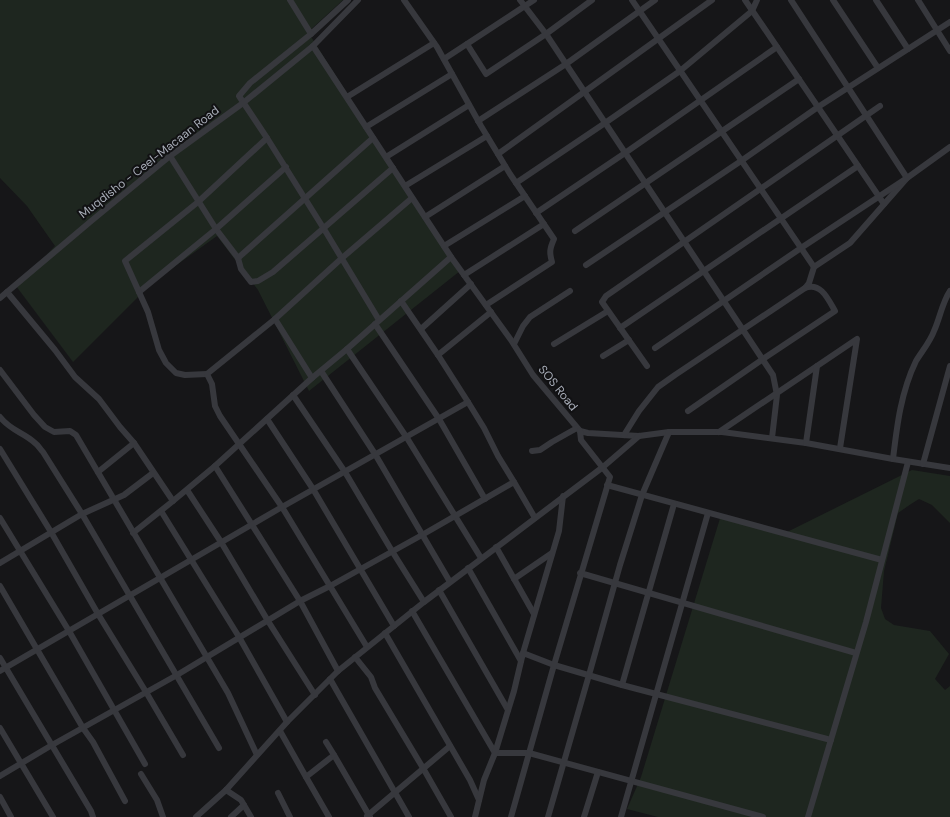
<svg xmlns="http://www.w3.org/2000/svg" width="950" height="817" font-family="'DM Sans',sans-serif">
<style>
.grass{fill:#1e261f}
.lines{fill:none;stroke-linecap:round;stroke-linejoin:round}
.minor{stroke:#37383d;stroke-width:6}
.labels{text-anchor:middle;stroke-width:4;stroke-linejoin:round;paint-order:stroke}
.street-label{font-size:12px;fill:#a8adb8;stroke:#111113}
</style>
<rect width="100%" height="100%" fill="#161618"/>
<g class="grass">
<path d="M 0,0 L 343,0 L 308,32 L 460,271 L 309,391 L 258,290 L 217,236 L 153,282 L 73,362 L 16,286 L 55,246 L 27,206 L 0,178 Z"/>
<path d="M 912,470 L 950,476 L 950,523 L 932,505 L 919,499 L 911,504 L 898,513 L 884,571 L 881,608 L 885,619 L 894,625 L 930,631 L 949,654 L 935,679 L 945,690 L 950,686 L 950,817 L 658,817 L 627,809 L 641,777 L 721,515 L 783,534 Z"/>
</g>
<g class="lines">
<g class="minor">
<path d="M 290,0 L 311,34 L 348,0"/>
<path d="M 404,0 L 437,47 L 481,126 L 510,174 L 554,239 C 550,248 549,252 552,262 L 486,305"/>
<path d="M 520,0 L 546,34 L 773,375 L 777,395 L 772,438"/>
<path d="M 632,0 L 814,267"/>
<path d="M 745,0 L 884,204"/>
<path d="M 791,0 L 907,178 L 850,243 L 814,267 L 809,283 L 805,288"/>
<path d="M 833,0 L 878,68"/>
<path d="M 876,0 L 908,49"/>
<path d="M 918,0 L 950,51"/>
<path d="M 311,34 L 250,83 L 239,96 L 267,138 L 324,229 L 379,320"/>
<path d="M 467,44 L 486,74 L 546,34 L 592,0"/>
<path d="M 313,46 L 451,257 L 511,340 L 533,375 L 580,431 L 588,433 L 639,436 L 669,432 L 722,432 L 806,443 L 893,459 L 950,468"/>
<path d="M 444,59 L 534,0"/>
<path d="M 347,97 L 434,43"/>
<path d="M 478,121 L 566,64 L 655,0"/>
<path d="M 366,127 L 452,74"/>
<path d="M 498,154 L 712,0"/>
<path d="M 170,156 L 216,229 L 238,258 L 241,269 L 251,282 L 258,281 L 273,272 L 393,168"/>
<path d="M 386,157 L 469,105"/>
<path d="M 516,183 L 605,123 L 680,71 L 752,11 L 757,0"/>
<path d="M 405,186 L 487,136"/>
<path d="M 536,213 L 625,153 L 777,47"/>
<path d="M 425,217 L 505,166"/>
<path d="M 575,231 L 799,79"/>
<path d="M 444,246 L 525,196"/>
<path d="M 238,258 L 373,138"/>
<path d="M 586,265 L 741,161 L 818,107 L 950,22"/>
<path d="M 464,275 L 544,224"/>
<path d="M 7,292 L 55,350 L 75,377 L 99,399 L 120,427 L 134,443 L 173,501"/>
<path d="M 139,292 L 216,229 L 286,167"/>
<path d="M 0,298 L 90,222 L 170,156 L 243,103 L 313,46 L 358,0"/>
<path d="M 401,301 L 438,355 L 468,402 L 484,428 L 498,456 L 514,482"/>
<path d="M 275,319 L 312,378"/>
<path d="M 375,324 L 439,419 L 485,499"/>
<path d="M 620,328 L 858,166"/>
<path d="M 421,329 L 471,284"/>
<path d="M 514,344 L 523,326 L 530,317 L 570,291"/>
<path d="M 554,344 L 608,311"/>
<path d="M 655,348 L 801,248 L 907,178 L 950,147"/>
<path d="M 347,349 L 407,438 L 481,558"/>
<path d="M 438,355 L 491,312"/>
<path d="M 603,356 L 629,340"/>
<path d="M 647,366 L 602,302 L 606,296 L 880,106"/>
<path d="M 0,370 L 34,415 L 45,427 L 54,432 L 70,431 L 76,435 L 228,693 L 257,755"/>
<path d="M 321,371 L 375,454 L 450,582"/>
<path d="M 207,374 L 185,375 L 176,373 L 166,363 L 159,350 L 148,312 L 125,261 L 198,202 L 267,138"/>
<path d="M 293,395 L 345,472 L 392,551 L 424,602"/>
<path d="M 0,417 C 11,431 23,432 35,443 C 38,445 40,449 43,452 L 82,514 L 219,748"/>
<path d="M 267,419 L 313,489 L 394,626"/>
<path d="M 719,432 L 857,339 L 840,448"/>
<path d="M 624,435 L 639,411 L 658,387 L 675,375 L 805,288 C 821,282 828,299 835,311 L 763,359 L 688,411"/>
<path d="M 806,443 L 817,366"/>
<path d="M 0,449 L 51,532 L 98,614 L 146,692 L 183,755"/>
<path d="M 532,451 L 540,450 L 552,442 L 577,428"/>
<path d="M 893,459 C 897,425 901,392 916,361 C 922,351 930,342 934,331 C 940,318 942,303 950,291"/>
<path d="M 923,464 L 950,366"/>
<path d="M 215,466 L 300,601 L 338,671"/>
<path d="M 98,472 L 134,443"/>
<path d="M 607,485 L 882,560"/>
<path d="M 187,490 L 221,542 L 268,621 L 315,695"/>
<path d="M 161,511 L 239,637 L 287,722"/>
<path d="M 0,518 L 69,631 L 145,764"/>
<path d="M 133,533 L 173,501 L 215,466 L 312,378 L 347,349 L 451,257"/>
<path d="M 496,547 L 534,614"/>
<path d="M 0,563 L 82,514 L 124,495 L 153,473"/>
<path d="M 468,568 L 521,661"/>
<path d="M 580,573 L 856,653"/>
<path d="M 514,579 L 552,553"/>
<path d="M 0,586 L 83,728 L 93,742 L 125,801"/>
<path d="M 439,590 L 508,710"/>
<path d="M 412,611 L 495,753 L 529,753 L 763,817"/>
<path d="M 385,633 L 470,780 L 479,800"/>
<path d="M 367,647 L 282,507 L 220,416 L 215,406 L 212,384 L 207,374 L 275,319 L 342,258 L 412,198"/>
<path d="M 523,653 L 559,531 L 563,496"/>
<path d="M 355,657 L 371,677 L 375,688 L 423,768 L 451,817"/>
<path d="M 0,658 L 91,811 L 93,817"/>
<path d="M 0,671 L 282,507 L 468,402"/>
<path d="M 330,679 L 409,817"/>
<path d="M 622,685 L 674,504"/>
<path d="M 0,728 L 53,817"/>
<path d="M 280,731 L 306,777 L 334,755 L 370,817"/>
<path d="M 326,742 L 334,755"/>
<path d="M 141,774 L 157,800 L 163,817"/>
<path d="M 0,776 L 52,745 L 177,675 L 300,601 L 330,586 L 422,535 L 514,482 L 535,518"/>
<path d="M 306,777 L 329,817"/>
<path d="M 226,790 L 241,800 L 251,817"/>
<path d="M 278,793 L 290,817"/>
<path d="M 0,797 L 11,817"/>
<path d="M 367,816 L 450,746"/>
<path d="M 196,817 L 226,790 L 287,722 L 338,671 L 424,602 L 603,467 L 639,436"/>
<path d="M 231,817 L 244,805"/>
<path d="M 475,817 L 484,780 L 495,753 L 514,691 L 523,653 L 554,665 L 622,685 L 831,740"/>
<path d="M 511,817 L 554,665 L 610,477 L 581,440 L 580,431"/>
<path d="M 548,817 L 589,675 L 620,565 L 642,495 L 669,432"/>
<path d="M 584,817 L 598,772"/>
<path d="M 621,817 L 708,513"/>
<path d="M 808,817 L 866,622 L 908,462"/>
</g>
</g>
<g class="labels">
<g class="street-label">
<text transform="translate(149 162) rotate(-38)" y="4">Muqdisho - Ceel-Macaan Road</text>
<text transform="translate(558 388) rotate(51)" y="4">SOS Road</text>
</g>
</g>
</svg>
